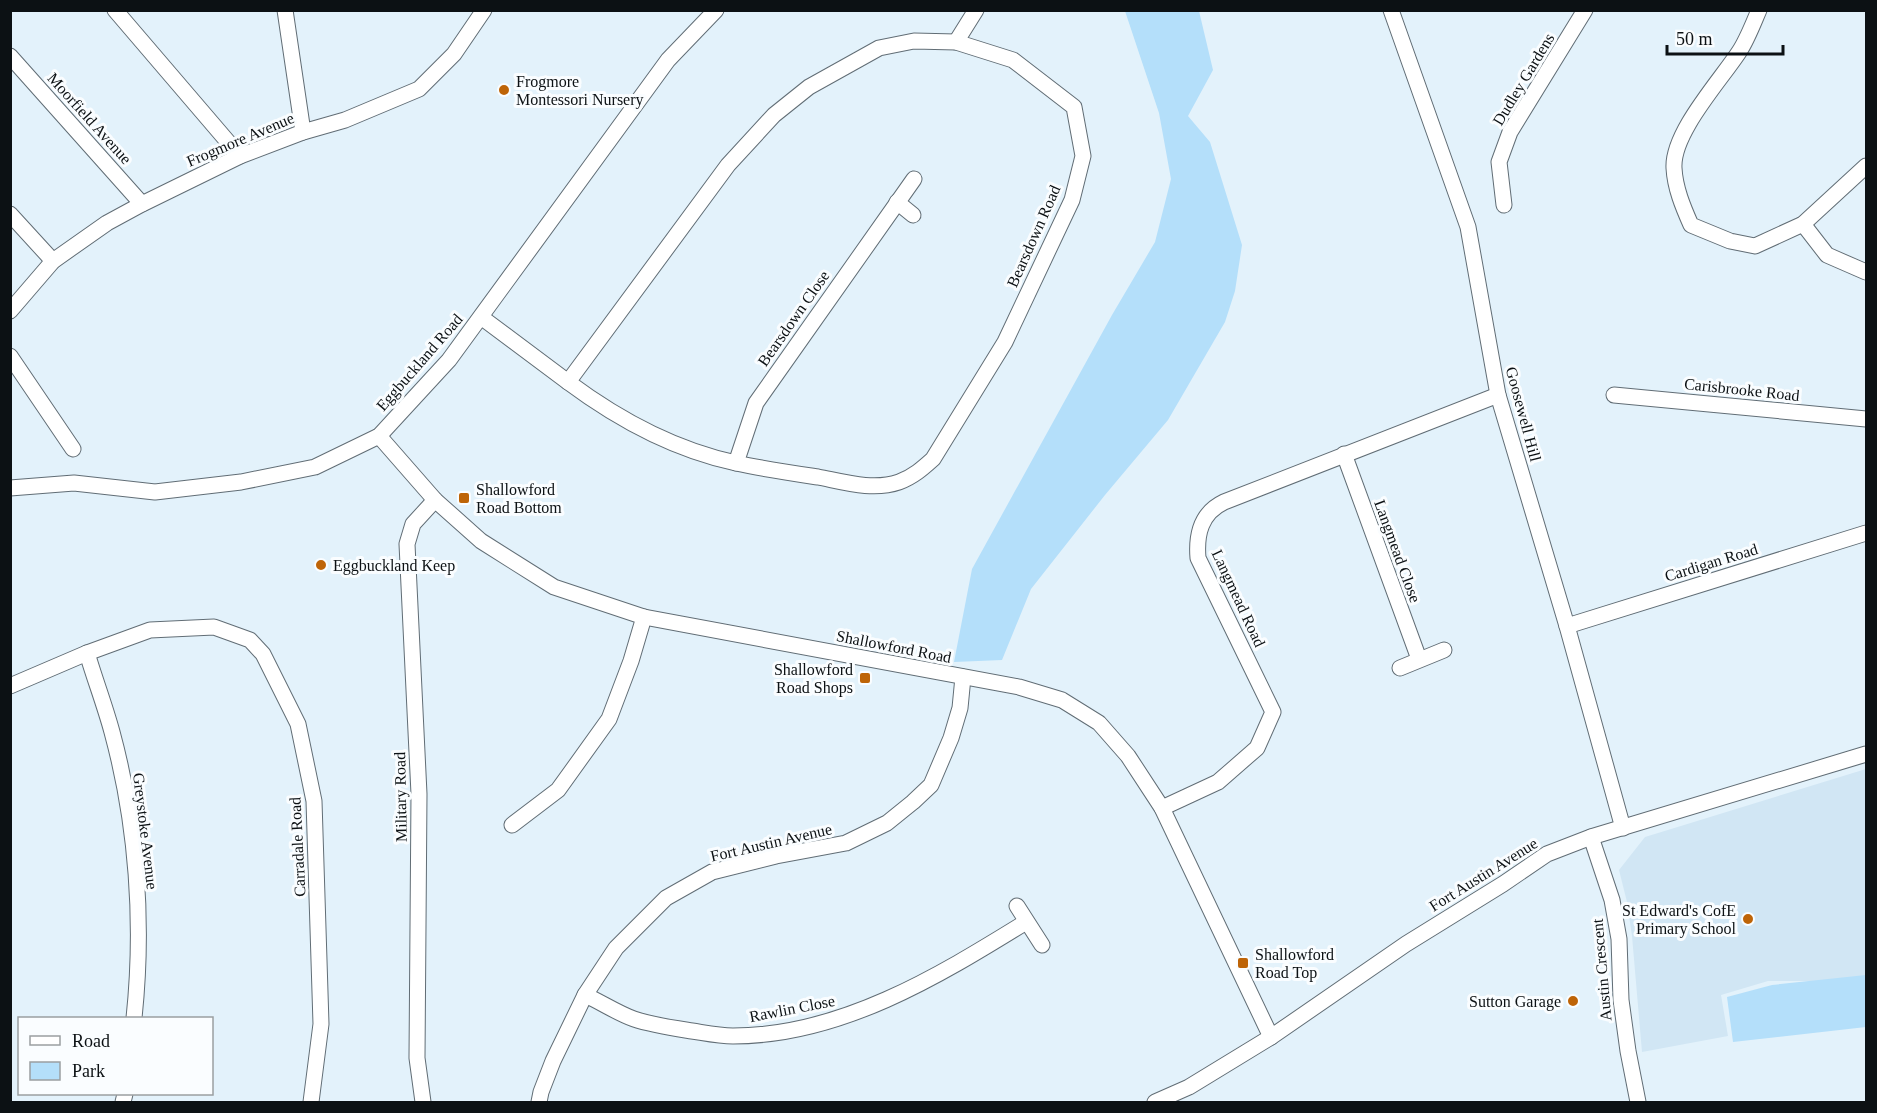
<svg xmlns="http://www.w3.org/2000/svg" width="1877" height="1113" font-family="Georgia,serif">
<style>
.built{fill:#d1e6f4}
.green{fill:#b4dffa}
.lines{fill:none;stroke-linecap:round;stroke-linejoin:round}
.minor-casing{stroke:#616d75;stroke-width:17}
.minor{stroke:#fff;stroke-width:15}
.poi-dot{fill:#be6407;stroke:#fafdff;stroke-width:2}
.labels{text-anchor:middle;stroke-width:6;stroke-linejoin:round;paint-order:stroke}
.street-label{font-size:16px;fill:#0c1114;stroke:#fafdff}
.poi-label{font-size:16px;fill:#0c1114;stroke:#fafdff;text-anchor:start}
</style>
<rect width="100%" height="100%" fill="#e3f2fb"/>
<path class="built" d="M 1866,769 L 1866,978 L 1832,981 L 1768,981 L 1721,995 L 1728,1036 L 1642,1052 L 1632,936 L 1627,902 L 1619,870 L 1645,837 Z"/>
<g class="green">
<path d="M 1125,11 L 1199,11 L 1213,70 L 1188,116 L 1210,142 L 1242,245 L 1235,291 L 1225,322 L 1168,420 L 1105,495 L 1031,589 L 1002,660 L 954,662 L 972,569 L 1112,315 L 1155,242 L 1171,179 L 1159,113 Z"/>
<path d="M 1866,975 L 1866,1027 L 1733,1042 L 1727,997 L 1772,985 Z"/>
</g>
<g class="lines">
<g class="minor-casing">
<g id="minor">
<path d="M 115,10 L 240,156"/>
<path d="M 285,10 L 303,132"/>
<path d="M 1391,10 L 1468,227 L 1498,395 L 1567,626 L 1623,828"/>
<path d="M 1759,10 C 1753,24 1747,40 1739,52 C 1720,81 1672,133 1674,168 C 1675,188 1683,207 1691,225 L 1730,241 L 1755,246 L 1803,224 L 1866,166"/>
<path d="M 914,41 L 956,42 L 1013,60 L 1074,107 L 1083,156 L 1072,200 L 1005,342 L 933,459 C 923,468 913,477 899,482 C 873,491 844,482 818,477 C 791,473 763,469 736,463 C 675,450 619,420 568,382 L 728,165 L 774,115 L 809,87 L 879,48 Z"/>
<path d="M 956,42 L 976,10"/>
<path d="M 10,56 L 142,204"/>
<path d="M 897,202 L 913,215"/>
<path d="M 1504,205 L 1499,162 L 1510,132 L 1585,10"/>
<path d="M 10,214 L 53,261"/>
<path d="M 1803,224 L 1827,255 L 1866,272"/>
<path d="M 10,311 L 53,261 L 107,223 L 142,204 L 240,156 L 303,132 L 345,120 L 419,89 L 454,54 L 484,10"/>
<path d="M 481,317 L 568,382"/>
<path d="M 10,356 L 73,449"/>
<path d="M 1614,395 L 1866,419"/>
<path d="M 379,436 L 435,500 L 481,541 L 554,587 L 644,617 L 1019,687 L 1062,700 L 1099,723 L 1128,756 L 1162,808 L 1271,1037"/>
<path d="M 1344,454 L 1419,659"/>
<path d="M 736,463 L 756,403 L 914,179"/>
<path d="M 10,488 L 74,483 L 155,492 L 241,482 L 315,467 L 379,436 L 449,360 L 668,60 L 716,10"/>
<path d="M 1567,626 L 1866,533"/>
<path d="M 87,653 C 95,680 105,706 112,732 C 137,824 144,924 134,1018"/>
<path d="M 1400,668 L 1444,650"/>
<path d="M 10,686 L 87,653 L 150,630 L 214,627 L 250,640 L 263,654 L 298,724 L 314,801 L 321,1024 L 311,1102"/>
<path d="M 1162,808 L 1218,782 L 1257,748 L 1273,712 L 1198,558 C 1196,534 1201,513 1224,502 L 1498,395"/>
<path d="M 512,825 L 558,790 L 609,719 L 631,661 L 644,617"/>
<path d="M 1591,837 L 1612,900 L 1619,939 L 1621,1000 L 1628,1051 L 1638,1102"/>
<path d="M 1017,906 L 1042,945"/>
<path d="M 585,995 C 601,1002 617,1013 634,1019 C 652,1025 673,1028 692,1031 C 705,1033 719,1036 733,1036 C 840,1036 937,977 1026,922"/>
<path d="M 123,1102 L 125,1094"/>
<path d="M 423,1102 L 417,1058 L 419,794 L 407,544 L 413,524 L 435,500"/>
<path d="M 539,1102 L 541,1092 L 553,1061 L 585,995 L 616,948 L 666,898 L 712,872 L 776,856 L 846,843 L 887,823 L 913,802 L 931,785 L 951,738 L 960,708 L 963,677"/>
<path d="M 1155,1102 L 1189,1087 L 1271,1037 L 1406,944 L 1503,884 L 1547,854 L 1591,837 L 1866,754"/>
</g>
</g>
<use href="#minor" class="minor"/>
</g>
<g class="poi-dot">
<circle cx="504" cy="90" r="6"/>
<rect x="458" y="492" width="12" height="12" rx="3"/>
<circle cx="321" cy="565" r="6"/>
<rect x="859" y="672" width="12" height="12" rx="3"/>
<circle cx="1748" cy="919" r="6"/>
<rect x="1237" y="957" width="12" height="12" rx="3"/>
<circle cx="1573" cy="1001" r="6"/>
</g>
<g class="labels">
<g class="street-label">
<text transform="translate(1523 79) rotate(-59)" y="6">Dudley Gardens</text>
<text transform="translate(90 118) rotate(48)" y="6">Moorfield Avenue</text>
<text transform="translate(240 139) rotate(-23)" y="6">Frogmore Avenue</text>
<text transform="translate(1033 236) rotate(-66)" y="6">Bearsdown Road</text>
<text transform="translate(793 318) rotate(-55)" y="6">Bearsdown Close</text>
<text transform="translate(419 362) rotate(-49)" y="6">Eggbuckland Road</text>
<text transform="translate(1742 389) rotate(6)" y="6">Carisbrooke Road</text>
<text transform="translate(1524 414) rotate(75)" y="6">Goosewell Hill</text>
<text transform="translate(1398 551) rotate(70)" y="6">Langmead Close</text>
<text transform="translate(1711 562) rotate(-17)" y="6">Cardigan Road</text>
<text transform="translate(1239 598) rotate(65)" y="6">Langmead Road</text>
<text transform="translate(894 646) rotate(11)" y="6">Shallowford Road</text>
<text transform="translate(400 797) rotate(-91)" y="6">Military Road</text>
<text transform="translate(146 831) rotate(83)" y="6">Greystoke Avenue</text>
<text transform="translate(771 842) rotate(-13)" y="6">Fort Austin Avenue</text>
<text transform="translate(297 847) rotate(-93)" y="6">Carradale Road</text>
<text transform="translate(1483 874) rotate(-32)" y="6">Fort Austin Avenue</text>
<text transform="translate(1601 970) rotate(-95)" y="6">Austin Crescent</text>
<text transform="translate(792 1008) rotate(-11)" y="6">Rawlin Close</text>
</g>
<g class="poi-label">
<text x="516" y="87">Frogmore<tspan x="516" dy="18">Montessori Nursery</tspan></text>
<text x="476" y="495">Shallowford<tspan x="476" dy="18">Road Bottom</tspan></text>
<text x="333" y="571">Eggbuckland Keep</text>
<text x="853" y="675" text-anchor="end">Shallowford<tspan x="853" dy="18">Road Shops</tspan></text>
<text x="1736" y="916" text-anchor="end">St Edward's CofE<tspan x="1736" dy="18">Primary School</tspan></text>
<text x="1255" y="960">Shallowford<tspan x="1255" dy="18">Road Top</tspan></text>
<text x="1561" y="1007" text-anchor="end">Sutton Garage</text>
</g>
</g>
<rect width="1877" height="1113" fill="none" stroke="#0c1114" stroke-width="24"/>
<rect x="18" y="1017" width="195" height="78" fill="#fafdff" stroke="#9b9fa1" stroke-width="1.5"/>
<rect x="30" y="1036" width="30" height="9" fill="#ffffff" stroke="#9b9fa1" stroke-width="1.5"/>
<text x="72" y="1047" font-size="18" fill="#0c1114">Road</text>
<rect x="30" y="1062" width="30" height="18" fill="#b4dffa" stroke="#9b9fa1" stroke-width="1.5"/>
<text x="72" y="1077" font-size="18" fill="#0c1114">Park</text>
<path d="M1667 45v9h116v-9" fill="none" stroke="#0c1114" stroke-width="3"/>
<text x="1676" y="45" font-size="18" fill="#0c1114" stroke="#fafdff" stroke-width="4.5" paint-order="stroke">50 m</text>
</svg>
